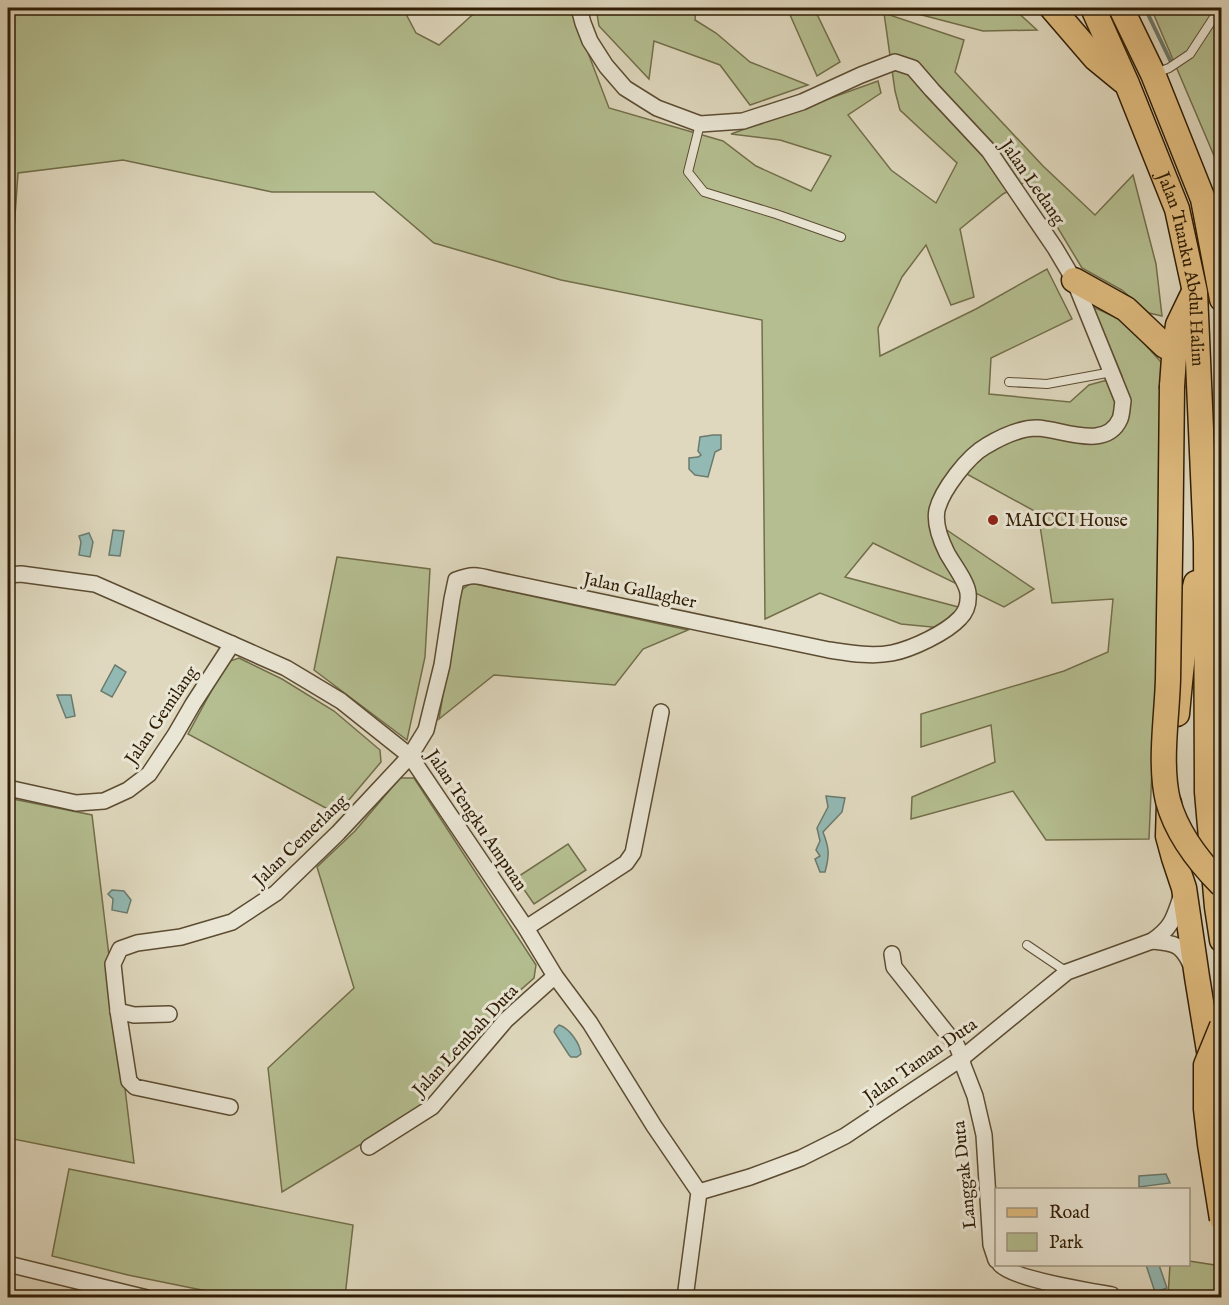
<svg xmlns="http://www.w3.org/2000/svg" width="1229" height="1305" font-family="'IM FELL English',serif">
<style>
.green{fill:#b4be90;stroke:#726e4a;stroke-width:1.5}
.water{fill:#93b9b4;stroke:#6b7b6e;stroke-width:1.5}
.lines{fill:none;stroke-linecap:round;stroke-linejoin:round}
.stream{stroke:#6b7b6e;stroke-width:4}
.service-casing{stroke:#5c4c32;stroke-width:10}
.minor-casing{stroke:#5c4c32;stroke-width:18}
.primary-casing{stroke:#301d04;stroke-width:27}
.service{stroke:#eae6d5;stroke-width:8}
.minor{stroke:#eae6d5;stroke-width:15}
.primary{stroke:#e0bc7f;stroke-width:24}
.primary-bridge-casing{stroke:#301d04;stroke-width:27;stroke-linecap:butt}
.primary-bridge{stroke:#e0bc7f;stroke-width:24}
.poi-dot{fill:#8f2418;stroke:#eae6d5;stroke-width:2}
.labels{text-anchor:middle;stroke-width:6;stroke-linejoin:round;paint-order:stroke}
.street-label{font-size:18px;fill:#301d04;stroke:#eae6d5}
.poi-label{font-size:18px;fill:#301d04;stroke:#eae6d5;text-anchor:start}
</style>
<rect width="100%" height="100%" fill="#dfd8be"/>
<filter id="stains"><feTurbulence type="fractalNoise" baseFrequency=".00333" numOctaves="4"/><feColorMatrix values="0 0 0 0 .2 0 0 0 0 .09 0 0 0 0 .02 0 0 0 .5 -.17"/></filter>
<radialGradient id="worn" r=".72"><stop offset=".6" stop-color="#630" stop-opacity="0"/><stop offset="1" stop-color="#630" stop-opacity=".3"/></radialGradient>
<g class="green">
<path d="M 8,8 L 408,8 L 405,12 L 416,33 L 439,45 L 480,8 L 571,8 L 609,108 L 723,141 L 756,166 L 811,191 L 831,156 L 780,140 L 731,134 L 878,81 L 881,93 L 848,115 L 891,170 L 936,203 L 957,163 L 900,110 L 895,91 L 884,13 L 964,40 L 955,72 L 1043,166 L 1095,215 L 1133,175 L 1156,264 L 1162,316 L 1149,313 L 1122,290 L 1082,268 L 1029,180 L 1003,194 L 960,229 L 974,297 L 951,305 L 926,245 L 902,277 L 878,328 L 880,356 L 976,309 L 1047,269 L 1072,319 L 991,358 L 989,394 L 1070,402 L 1089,385 L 1122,376 L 1093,307 L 1124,321 L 1169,371 L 1149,839 L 1046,840 L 1013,791 L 911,819 L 912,797 L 995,762 L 991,725 L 921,747 L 921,714 L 1064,671 L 1108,652 L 1113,599 L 1052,603 L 1038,513 L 956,468 L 932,520 L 1034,589 L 1004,607 L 873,543 L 845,577 L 962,608 L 942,628 L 901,624 L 820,593 L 765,619 L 762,320 L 561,280 L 434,243 L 374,192 L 272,192 L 123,160 L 18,173 L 8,315 Z"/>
<path d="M 596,8 L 696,8 L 695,20 L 716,33 L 750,62 L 808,85 L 750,105 L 720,65 L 654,41 L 649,79 L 599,26 Z"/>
<path d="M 787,8 L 814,8 L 840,62 L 817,76 Z"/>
<path d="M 895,8 L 1013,8 L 1037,30 L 983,31 Z"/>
<path d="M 1151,8 L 1221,8 L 1221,172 Z"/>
<path d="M 337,557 L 430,569 L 425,657 L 407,740 L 314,670 Z"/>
<path d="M 471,583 L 688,630 L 643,649 L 615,685 L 494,675 L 439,719 L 460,591 Z"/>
<path d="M 239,658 L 282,679 L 334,711 L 380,750 L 381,762 L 337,814 L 188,734 L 227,662 Z"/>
<path d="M 400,778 L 414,778 L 536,965 L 534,978 L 498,1010 L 440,1073 L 436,1071 L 418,1092 L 429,1103 L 282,1192 L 268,1068 L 354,988 L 317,867 L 355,831 Z"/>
<path d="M 8,798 L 92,815 L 134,1163 L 8,1138 Z"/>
<path d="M 568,844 L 586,870 L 534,904 L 516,878 Z"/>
<path d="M 69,1169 L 353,1225 L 345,1297 L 236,1297 L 128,1275 L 52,1256 Z"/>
<path d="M 1189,1261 L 1221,1266 L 1221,1297 L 1168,1297 L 1170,1265 L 1188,1264 Z"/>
</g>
<g class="water">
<path d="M 713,435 L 721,435 L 721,449 L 715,452 L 708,477 L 695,475 L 689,469 L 689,458 L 698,457 L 701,455 L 698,451 L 700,437 Z"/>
<path d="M 113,530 L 124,531 L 120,556 L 109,555 Z"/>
<path d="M 89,533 L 93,542 L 90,557 L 79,555 L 81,542 L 79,536 Z"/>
<path d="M 115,665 L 126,672 L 112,697 L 101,691 Z"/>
<path d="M 57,695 L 71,695 L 75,716 L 66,718 Z"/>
<path d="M 826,796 L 845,798 L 842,812 L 823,832 C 829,848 830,854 825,872 L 820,872 L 815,859 L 820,856 L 816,850 L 820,841 L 817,828 L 828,807 Z"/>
<path d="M 112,890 L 124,891 L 131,900 L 127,913 L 112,910 L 113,899 L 108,894 Z"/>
<path d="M 559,1025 C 569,1028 580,1043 581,1054 L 577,1057 L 571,1057 L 569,1055 L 554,1032 L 555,1029 Z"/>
<path d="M 1166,1174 L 1170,1183 L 1139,1187 L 1139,1176 Z"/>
<path d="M 1146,1265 L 1159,1265 L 1167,1288 L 1155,1292 Z"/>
</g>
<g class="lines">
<path class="stream" d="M 1145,8 L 1171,62"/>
<g class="service-casing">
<g id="service">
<path d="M 1156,73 L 1169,68 L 1190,54 L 1220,8"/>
<path d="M 700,124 L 688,172 L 704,192 L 776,214 L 841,237"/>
<path d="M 1009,382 L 1047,384 L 1112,372"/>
<path d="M 1027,945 L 1067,972"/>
</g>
</g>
<g class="minor-casing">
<g id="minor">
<path d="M 8,575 L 21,574 L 95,584 L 232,644 L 286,668 L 341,701 L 410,756 L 526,928 L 555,976 L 590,1023 L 654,1126 L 699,1192 L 685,1298"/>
<path d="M 8,788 L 76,803 L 104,801 L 128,790 L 149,774 L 175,735 L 193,704 L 232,644"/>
<path d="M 526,928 L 626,863 L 633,853 L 661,712"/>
<path d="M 1152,941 C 1172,943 1181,943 1190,963"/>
<path d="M 892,954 L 894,967 L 957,1046 L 962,1058 L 963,1065 L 975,1096 L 984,1135 L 991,1245 L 996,1260"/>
<path d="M 118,1011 L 134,1015 L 169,1014"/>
<path d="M 230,1107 L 135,1087 L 129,1081 L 118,1011 L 113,964 L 120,949 L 137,943 L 181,937 L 232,922 L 276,893 L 338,833 L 410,756 L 426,730 L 442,665 L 452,599 L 456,580 C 472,574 476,575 492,579 L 829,650 C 849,653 871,657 892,653 C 912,649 946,633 960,618 C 967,611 969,603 968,593 C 967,582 953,564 947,553 C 941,541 934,525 937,510 C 942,490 968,456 986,446 C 1001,437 1019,428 1037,428 C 1062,429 1106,451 1120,419 C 1122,414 1122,407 1123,401 L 1074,280 L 1055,248 L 989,151 L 932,90 L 913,68 L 895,62 L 861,75 L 802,102 L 743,121 L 700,124 L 657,108 L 625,88 L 606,66 L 590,41 L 583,23 L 579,8"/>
<path d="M 369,1147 L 432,1107 L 506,1020 L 555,976"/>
<path d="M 699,1192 L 750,1177 L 801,1158 L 845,1136 L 962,1058 L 1067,972 L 1152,941 C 1173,927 1174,917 1182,894"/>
<path d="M 8,1264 L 147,1298"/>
<path d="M 1000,1264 C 1012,1279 1090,1291 1112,1295"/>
</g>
</g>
<g class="primary-casing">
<g id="primary">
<path d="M 1052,8 L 1095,58 L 1123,81"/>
<path id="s1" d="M 1093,8 L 1127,84 L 1177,209 L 1195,292 L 1206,543 L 1207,792 L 1217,907 L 1222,940"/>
<path d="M 1121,8 L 1153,74 L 1203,199 L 1222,299"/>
<path d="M 1074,280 L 1126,309 L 1165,346 L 1175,351"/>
<path d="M 1172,386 L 1175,344 L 1178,325 L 1193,294"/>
<path d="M 1177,714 C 1181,670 1185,626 1196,583"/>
<path d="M 1169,803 L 1168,836 L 1174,858 L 1184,888 L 1197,977 L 1222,1131"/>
</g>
</g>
<use href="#service" class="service"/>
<use href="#minor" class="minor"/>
<use href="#primary" class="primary"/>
<g class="primary-bridge-casing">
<g id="primary-bridge">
<path d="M 1172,386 C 1171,484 1170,581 1168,679 C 1167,717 1159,764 1168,801 C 1177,834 1198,861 1222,885"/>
<path d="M 1222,1026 L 1206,1065 L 1206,1109 L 1210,1144 L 1222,1219"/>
</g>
</g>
<use href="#primary-bridge" class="primary-bridge"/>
</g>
<circle class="poi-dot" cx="993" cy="520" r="6"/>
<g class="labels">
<g class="street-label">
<text transform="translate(1033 182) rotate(55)" y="6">Jalan Ledang</text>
<text dy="6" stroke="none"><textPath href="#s1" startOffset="278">Jalan Tuanku Abdul Halim</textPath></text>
<text transform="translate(640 590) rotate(12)" y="6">Jalan Gallagher</text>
<text transform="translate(161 715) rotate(-56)" y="6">Jalan Gemilang</text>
<text transform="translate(477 820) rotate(56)" y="6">Jalan Tengku Ampuan</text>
<text transform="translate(300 840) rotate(-44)" y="6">Jalan Cemerlang</text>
<text transform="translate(465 1040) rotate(-47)" y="6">Jalan Lembah Duta</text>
<text transform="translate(920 1060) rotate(-35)" y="6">Jalan Taman Duta</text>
<text transform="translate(964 1175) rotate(-96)" y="6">Langgak Duta</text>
</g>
<g class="poi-label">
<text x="1005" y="526">MAICCI House</text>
</g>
</g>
<rect width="1229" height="1305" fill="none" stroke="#dfd8be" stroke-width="30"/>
<rect x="9" y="9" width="1211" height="1287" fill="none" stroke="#301d04" stroke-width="3"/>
<rect x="15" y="15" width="1199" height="1275" fill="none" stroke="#301d04" stroke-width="1.5"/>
<rect x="995" y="1188" width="195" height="78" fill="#eae6d5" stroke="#a09681" stroke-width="1.5"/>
<rect x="1007" y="1208" width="30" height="9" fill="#e0bc7f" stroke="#a09681" stroke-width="1.5"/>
<text x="1049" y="1218" font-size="18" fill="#301d04">Road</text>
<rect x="1007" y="1233" width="30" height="18" fill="#b4be90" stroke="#a09681" stroke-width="1.5"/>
<text x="1049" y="1248" font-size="18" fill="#301d04">Park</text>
<rect width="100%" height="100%" filter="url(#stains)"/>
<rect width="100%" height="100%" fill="url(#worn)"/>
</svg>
